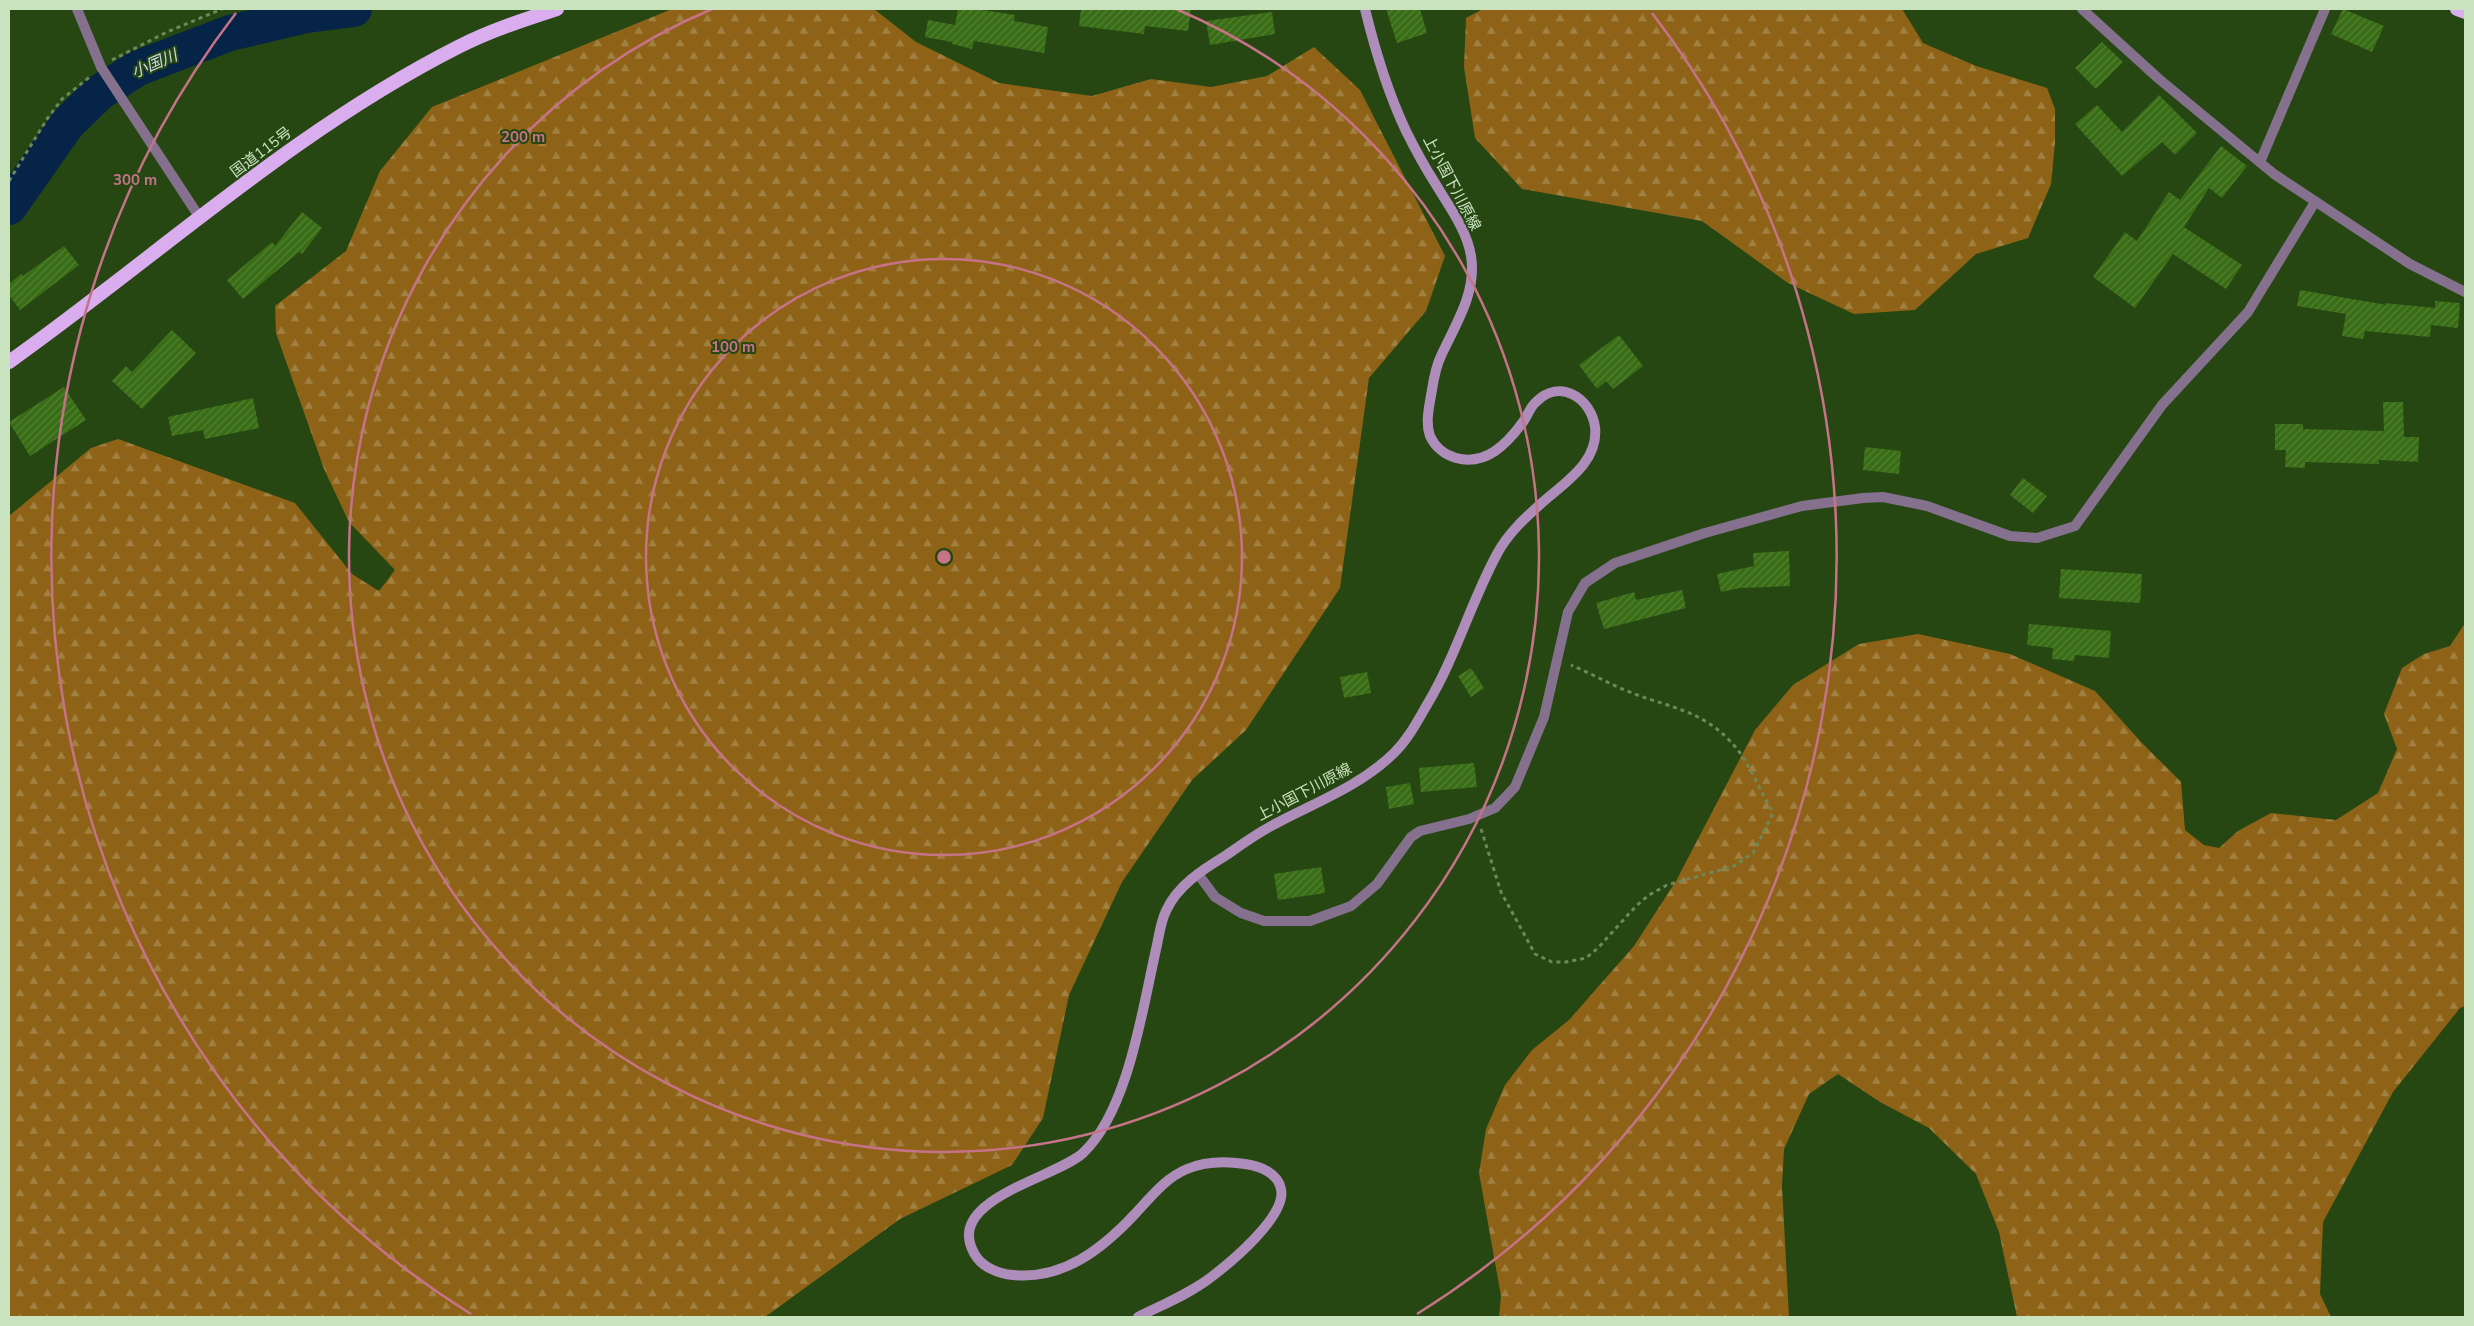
<svg xmlns="http://www.w3.org/2000/svg" width="2474" height="1326" font-family="'Nunito Sans','Noto Sans JP',sans-serif">
<style>
.forest{fill:url(#forest-firs)}
.lines{fill:none;stroke-linecap:round;stroke-linejoin:round}
.river{stroke:#062448;stroke-width:36}
.building{fill:url(#building-hatch)}
.path{stroke:#6c895c;stroke-width:3;stroke-dasharray:4 4;stroke-linecap:butt}
.minor{stroke:#85718e;stroke-width:10}
.secondary{stroke:#ae8dbb;stroke-width:10}
.trunk{stroke:#daadee;stroke-width:14}
.ring{fill:none;stroke:#c67388;stroke-width:2.5}
.labels{text-anchor:middle;stroke-width:4;stroke-linejoin:round;paint-order:stroke}
.street-label{font-size:15px;fill:#cae3bf;stroke:#264712}
.water-label{font-size:16px;font-style:italic;fill:#cad9ec;stroke:#264712}
.centre{fill:#c67388;stroke:#264712;stroke-width:2.5}
.ring-label{font-size:15px;text-anchor:middle;font-weight:bold;fill:#c67388;stroke:#264712;stroke-width:4;stroke-linejoin:round;paint-order:stroke}
</style>
<defs>
<pattern id="forest-firs" width="22" height="20" patternUnits="userSpaceOnUse" patternTransform="scale(1.25)"><rect width="22" height="20" fill="#8e6318"/><path d="M5 1l3.5 6h-7zM16 11l3.5 6h-7z" fill="#a18142"/></pattern>
<pattern id="building-hatch" width="6" height="6" patternUnits="userSpaceOnUse" patternTransform="scale(1.25)"><rect width="6" height="6" fill="#386c15"/><path d="M-1 1l2-2M0 6l6-6M5 7l2-2" fill="none" stroke="#538135"/></pattern>
</defs>
<rect width="100%" height="100%" fill="#264712"/>
<g class="forest">
<path d="M 672,9 L 874,9 L 916,42 L 999,83 L 1092,96 L 1151,79 L 1211,87 L 1267,76 L 1314,47 L 1360,90 L 1445,256 L 1426,311 L 1369,378 L 1340,588 L 1246,730 L 1192,780 L 1122,882 L 1069,995 L 1043,1118 L 1012,1165 L 900,1219 L 765,1317 L 9,1317 L 9,516 L 91,448 L 118,439 L 295,503 L 352,574 L 379,591 L 395,570 L 349,522 L 324,469 L 276,333 L 275,306 L 346,251 L 380,171 L 432,107 Z"/>
<path d="M 1483,9 L 1902,9 L 1923,43 L 1976,66 L 2047,88 L 2055,109 L 2055,143 L 2051,184 L 2028,238 L 1976,254 L 1915,310 L 1854,314 L 1788,283 L 1702,221 L 1522,189 L 1475,138 L 1464,67 L 1466,18 Z"/>
<path d="M 2465,623 L 2465,1006 L 2460,1008 L 2393,1092 L 2323,1222 L 2320,1294 L 2331,1317 L 2017,1317 L 1999,1232 L 1976,1174 L 1929,1128 L 1880,1102 L 1838,1074 L 1809,1094 L 1784,1149 L 1782,1186 L 1789,1317 L 1499,1317 L 1501,1296 L 1479,1173 L 1486,1129 L 1505,1085 L 1532,1050 L 1569,1020 L 1634,946 L 1676,881 L 1755,730 L 1793,685 L 1859,644 L 1918,634 L 2010,654 L 2095,691 L 2141,742 L 2181,782 L 2185,830 L 2204,845 L 2219,848 L 2238,831 L 2271,813 L 2336,820 L 2378,793 L 2397,749 L 2384,714 L 2402,668 L 2424,654 L 2450,646 Z"/>
</g>
<g class="lines">
<path class="river" d="M 9,207 L 68,123 L 100,92 L 138,68 L 230,33 L 307,15 L 354,9"/>
</g>
<g class="building">
<path d="M 958,9 L 976,9 L 1015,15 L 1014,21 L 1048,27 L 1044,53 L 974,41 L 972,49 L 952,44 L 952,42 L 925,37 L 928,20 L 955,25 Z"/>
<path d="M 1081,9 L 1191,9 L 1188,31 L 1145,26 L 1144,34 L 1079,26 Z"/>
<path d="M 1386,9 L 1420,9 L 1427,33 L 1397,43 Z"/>
<path d="M 2343,9 L 2384,26 L 2372,52 L 2331,34 Z"/>
<path d="M 1272,12 L 1275,34 L 1210,45 L 1206,21 Z"/>
<path d="M 2102,42 L 2123,62 L 2096,89 L 2075,68 Z"/>
<path d="M 2159,95 L 2197,133 L 2175,155 L 2162,142 L 2122,176 L 2075,124 L 2097,105 L 2122,132 Z"/>
<path d="M 2221,146 L 2247,166 L 2222,198 L 2209,188 L 2184,227 L 2242,265 L 2226,289 L 2173,254 L 2135,308 L 2093,277 L 2125,232 L 2137,241 L 2169,192 L 2180,200 Z"/>
<path d="M 302,212 L 322,228 L 302,254 L 299,252 L 243,299 L 227,280 L 272,242 L 275,246 Z"/>
<path d="M 64,246 L 79,265 L 20,310 L 9,295 L 9,284 L 21,274 L 23,276 Z"/>
<path d="M 2300,290 L 2387,305 L 2384,303 L 2435,308 L 2435,301 L 2460,303 L 2458,328 L 2431,325 L 2430,337 L 2365,331 L 2363,339 L 2342,336 L 2346,314 L 2297,306 Z"/>
<path d="M 172,330 L 196,353 L 142,409 L 112,381 L 126,366 L 132,372 Z"/>
<path d="M 1619,335 L 1643,366 L 1613,389 L 1606,381 L 1597,389 L 1579,365 Z"/>
<path d="M 64,387 L 86,420 L 30,456 L 9,422 Z"/>
<path d="M 253,398 L 259,428 L 205,439 L 203,430 L 172,436 L 168,417 Z"/>
<path d="M 2383,402 L 2403,402 L 2404,437 L 2419,437 L 2418,462 L 2379,460 L 2379,464 L 2305,462 L 2305,468 L 2285,467 L 2286,450 L 2275,450 L 2275,424 L 2303,424 L 2303,429 L 2384,431 Z"/>
<path d="M 1865,447 L 1901,451 L 1899,474 L 1863,470 Z"/>
<path d="M 2023,478 L 2047,496 L 2033,513 L 2010,495 Z"/>
<path d="M 1789,551 L 1790,586 L 1740,588 L 1721,592 L 1717,574 L 1754,566 L 1753,553 Z"/>
<path d="M 2061,569 L 2142,574 L 2140,603 L 2059,598 Z"/>
<path d="M 1682,590 L 1686,608 L 1604,629 L 1596,603 L 1634,592 L 1636,600 Z"/>
<path d="M 2029,624 L 2111,631 L 2109,658 L 2075,655 L 2074,661 L 2052,659 L 2053,648 L 2027,645 Z"/>
<path d="M 1471,668 L 1484,688 L 1471,697 L 1458,676 Z"/>
<path d="M 1367,672 L 1371,693 L 1344,698 L 1340,677 Z"/>
<path d="M 1474,763 L 1477,787 L 1421,792 L 1419,768 Z"/>
<path d="M 1410,783 L 1414,804 L 1389,809 L 1386,787 Z"/>
<path d="M 1321,867 L 1325,893 L 1278,900 L 1274,874 Z"/>
</g>
<g class="lines">
<g class="path">
<path d="M 112,60 L 167,32 L 222,9"/>
<path d="M 9,181 L 47,119 L 62,99 L 91,76"/>
<path d="M 1481,829 L 1501,892 L 1535,954 L 1552,962 L 1566,962 L 1586,958 L 1598,948 L 1636,906 L 1649,895 L 1667,885 L 1734,866 L 1753,853 L 1772,815 L 1771,809 C 1758,787 1749,762 1732,743 C 1701,709 1666,707 1627,691 C 1608,683 1590,673 1571,665"/>
</g>
<g class="minor">
<path d="M 77,9 L 101,67 L 200,218"/>
<path d="M 2082,9 L 2159,79 L 2274,174 L 2410,264 L 2465,292"/>
<path d="M 2260,162 L 2325,9"/>
<path d="M 1198,874 L 1215,897 L 1241,913 L 1264,921 L 1310,921 L 1351,906 L 1377,884 L 1411,837 L 1420,831 L 1469,819 L 1495,808 L 1515,787 L 1544,717 L 1568,612 L 1585,583 L 1615,563 L 1705,533 L 1802,506 L 1863,498 L 1883,497 L 1927,506 L 2010,536 L 2037,538 L 2075,526 L 2162,405 L 2248,312 L 2315,202"/>
</g>
<path class="secondary" d="M 1138,1317 C 1162,1305 1189,1294 1210,1278 C 1230,1263 1287,1216 1281,1189 C 1278,1173 1260,1166 1245,1164 C 1226,1161 1206,1161 1187,1169 C 1165,1178 1150,1198 1134,1215 C 1102,1249 1063,1280 1013,1275 C 999,1274 981,1267 974,1253 C 944,1199 1056,1178 1083,1153 C 1129,1110 1143,1005 1157,945 C 1159,935 1161,921 1166,911 C 1177,886 1202,870 1225,856 C 1241,845 1257,833 1275,824 C 1316,802 1361,786 1395,752 C 1409,738 1418,720 1428,703 C 1456,656 1471,602 1497,554 C 1508,533 1526,517 1544,501 C 1566,482 1599,461 1595,427 C 1591,398 1560,378 1536,402 C 1530,407 1528,415 1523,422 C 1507,444 1486,466 1456,458 C 1445,455 1435,447 1430,436 C 1426,425 1428,413 1430,401 C 1433,386 1434,370 1441,356 C 1455,325 1477,293 1471,256 C 1467,230 1448,205 1435,183 C 1424,166 1415,149 1406,131 C 1388,93 1375,50 1365,9"/>
<g class="trunk">
<path d="M 2457,9 L 2465,12"/>
<path d="M 9,362 C 158,256 294,130 458,47 C 489,31 523,20 557,9"/>
</g>
</g>
<g class="ring">
<circle cx="944" cy="557" r="298"/>
<path d="M1176 9A595 595 0 1 1 712 9"/>
<path d="M471 1314A893 893 0 0 1 236 13M1652 13A893 893 0 0 1 1417 1314"/>
</g>
<g class="labels">
<g class="street-label">
<text transform="translate(261 152) rotate(-37)" y="5">国道115号</text>
<text transform="translate(1452 183) rotate(62)" y="5">上小国下川原線</text>
<text transform="translate(1304 792) rotate(-28)" y="5">上小国下川原線</text>
</g>
<g class="water-label">
<text transform="translate(154 63) rotate(-23)" y="6">小国川</text>
</g>
</g>
<circle cx="944" cy="557" r="8" class="centre"/>
<g class="ring-label">
<text x="523" y="142">200 m</text>
<text x="135" y="185">300 m</text>
<text x="733" y="352">100 m</text>
</g>
<rect width="2474" height="1326" fill="none" stroke="#cae3bf" stroke-width="20"/>
</svg>
